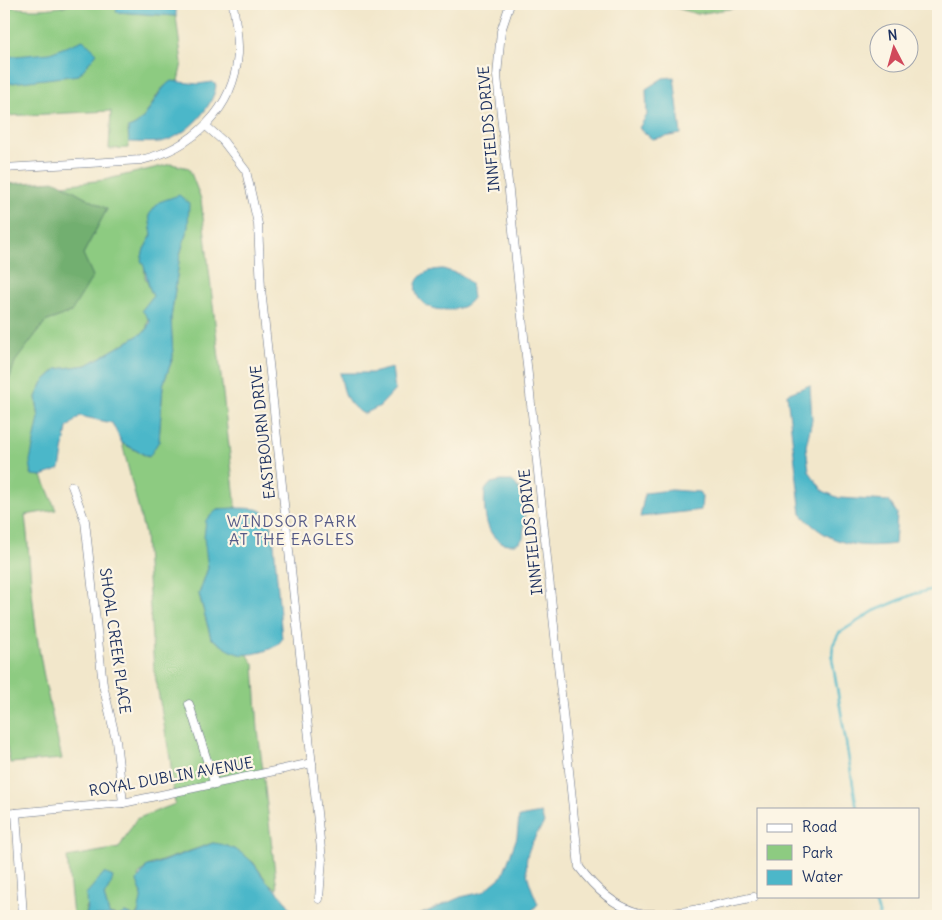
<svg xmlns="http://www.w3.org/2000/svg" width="942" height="920" font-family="Delius,sans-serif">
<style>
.green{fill:#8dcb81;stroke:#547d70}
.forest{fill:#72af6f;stroke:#466f66}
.water{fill:#4cb7c9;stroke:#347394}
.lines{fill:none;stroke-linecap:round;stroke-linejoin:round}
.stream{stroke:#4cb7c9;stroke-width:2.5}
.street-casing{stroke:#666f84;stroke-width:9}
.street{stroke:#fff;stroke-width:8}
.labels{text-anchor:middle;stroke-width:4.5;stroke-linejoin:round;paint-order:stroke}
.street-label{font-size:15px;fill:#1b2f5e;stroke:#fcf5e5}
.neighbourhood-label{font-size:16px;letter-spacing:1px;fill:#555a87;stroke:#fcf5e5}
</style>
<rect width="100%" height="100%" fill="#fcf5e5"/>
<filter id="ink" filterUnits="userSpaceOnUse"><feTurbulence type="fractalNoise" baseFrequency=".02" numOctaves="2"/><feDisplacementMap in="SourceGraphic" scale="10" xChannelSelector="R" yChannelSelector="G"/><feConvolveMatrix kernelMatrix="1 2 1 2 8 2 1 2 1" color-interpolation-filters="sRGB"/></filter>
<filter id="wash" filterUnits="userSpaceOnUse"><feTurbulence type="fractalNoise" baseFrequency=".0096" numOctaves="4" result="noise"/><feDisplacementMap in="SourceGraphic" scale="20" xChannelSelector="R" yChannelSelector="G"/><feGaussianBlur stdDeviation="1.12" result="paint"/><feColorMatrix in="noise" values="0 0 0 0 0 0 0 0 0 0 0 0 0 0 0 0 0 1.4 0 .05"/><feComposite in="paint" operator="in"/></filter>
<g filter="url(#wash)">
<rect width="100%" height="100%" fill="#f2e7cb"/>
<g class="green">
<path d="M 73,4 L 118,4 L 117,12 L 176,16 L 182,63 L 178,81 C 152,82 153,122 128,128 L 129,148 L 109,149 L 111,111 L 4,116 L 4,5 C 25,11 51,10 73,4 Z"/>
<path d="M 669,4 L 740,4 L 734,8 L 697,14 L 670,6 Z"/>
<path d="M 171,164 L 189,168 L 201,199 L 236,508 L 218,509 L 207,555 L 208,568 L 199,594 L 211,638 L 237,653 L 247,654 L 254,664 L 258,730 L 277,889 L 268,883 L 253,862 L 213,843 L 147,866 L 138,876 C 141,888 146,909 134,916 L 125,913 L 118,916 L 109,914 L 104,896 L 109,887 L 85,907 L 87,916 L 73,916 L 67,857 L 119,848 L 136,819 L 175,804 L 170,758 L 154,669 L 145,535 L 122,443 L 148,457 L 159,441 L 163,385 L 173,357 L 171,318 L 180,255 L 188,227 L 149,215 L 152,235 L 144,249 L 145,277 L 153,296 L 146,331 L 87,365 L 57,369 L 43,382 L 36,397 L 39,418 L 31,474 L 42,476 L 56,510 L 25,515 C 29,547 30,579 34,611 C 39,661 51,710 62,759 L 10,763 L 4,733 L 4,396 L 14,362 L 45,322 L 71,312 L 83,254 L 107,209 L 63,185 L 104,180 Z"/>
</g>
<path class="forest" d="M 56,181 L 107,209 L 83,254 L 93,276 L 71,312 L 45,322 L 15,362 L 4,396 L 4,184 Z"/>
<g class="water">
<path d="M 118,4 L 176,4 L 176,16 L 116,12 Z"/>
<path d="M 83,40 L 97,53 L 79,75 L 4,84 L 4,57 L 50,53 Z"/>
<path d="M 674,77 L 681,134 L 652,139 L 639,128 L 647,115 L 646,89 L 663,78 Z"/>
<path d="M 171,81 L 198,84 L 213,82 L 216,85 C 214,108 183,139 160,142 C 150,143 139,142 129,142 L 128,128 C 149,123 154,92 171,81 Z"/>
<path d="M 179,195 L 189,203 L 188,227 L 180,255 L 171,318 L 173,357 L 163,385 L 159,441 L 149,457 L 122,443 L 112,423 L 80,416 L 67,428 L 60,469 L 42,476 L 32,475 L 30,461 L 39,418 L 36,397 L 43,382 L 57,369 L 87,365 L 146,331 L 150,321 L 142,310 L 153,296 C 146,284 148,272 141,260 L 144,249 L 152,235 L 149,215 L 159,202 Z"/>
<path d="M 443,269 L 462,275 L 471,284 L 473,298 C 467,306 462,308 453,309 C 412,317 399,270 443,269 Z"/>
<path d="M 392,368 L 395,390 L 380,406 L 364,414 C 345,404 344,392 340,373 L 372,373 Z"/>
<path d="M 810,385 L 812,420 L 806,446 L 809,471 L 823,491 L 839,498 L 889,501 L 897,513 L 895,544 C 856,549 828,544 801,514 L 787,394 Z"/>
<path d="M 501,481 L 512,481 C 527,492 525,521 523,538 C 519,543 515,545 508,544 C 485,542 483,508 485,490 L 491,483 Z"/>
<path d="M 671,490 L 699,492 L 702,497 L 701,510 L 640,517 L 645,493 Z"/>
<path d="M 236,508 C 260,509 266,506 273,531 L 282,639 C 277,650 251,656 239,654 C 230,652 219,643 211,638 L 199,594 L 208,568 L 204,538 L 206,520 L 218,509 Z"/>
<path d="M 541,813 L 544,823 C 521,857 522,867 538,904 L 527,916 L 417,916 L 461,897 L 483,892 L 503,875 L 517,837 L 519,817 Z"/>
<path d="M 213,843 C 227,844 245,853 254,864 C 259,870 263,878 268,883 C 282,896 285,898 294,916 L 118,916 L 125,913 L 134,916 L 138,914 L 142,894 L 137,881 L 147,866 L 153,865 Z"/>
<path d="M 104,873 L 113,877 L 111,884 L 104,896 L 109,914 L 114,916 L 87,916 L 86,894 Z"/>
</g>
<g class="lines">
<g class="stream">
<path d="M 857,809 L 832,658 L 833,645 L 839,633 L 874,611 L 914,594 L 938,588"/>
<path d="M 873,896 L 880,916"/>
</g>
</g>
</g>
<g filter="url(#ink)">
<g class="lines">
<g class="street-casing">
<g id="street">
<path d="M 510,4 L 501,31 L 497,76 L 579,867 C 593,886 613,905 636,912 C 664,920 724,903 754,897"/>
<path d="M 206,126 L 223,141 L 246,171 L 258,224 L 261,289 L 322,859 L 319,899"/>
<path d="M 4,168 L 141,160 C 193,148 234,109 238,54 C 239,37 235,20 233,4"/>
<path d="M 72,486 L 85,521 L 103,685 L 116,740 L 123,803"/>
<path d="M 189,704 L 215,785"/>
<path d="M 16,813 L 23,916"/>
<path d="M 4,814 L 123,803 L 312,763"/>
</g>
</g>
<use href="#street" class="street"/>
</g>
</g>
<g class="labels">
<g class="street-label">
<text transform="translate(489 129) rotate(-95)" y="5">INNFIELDS DRIVE</text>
<text transform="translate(263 432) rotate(-96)" y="5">EASTBOURN DRIVE</text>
<text transform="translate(531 532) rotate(-96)" y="5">INNFIELDS DRIVE</text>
<text transform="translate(115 641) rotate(82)" y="5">SHOAL CREEK PLACE</text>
<text transform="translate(171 777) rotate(-10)" y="5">ROYAL DUBLIN AVENUE</text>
</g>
<g class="neighbourhood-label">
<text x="292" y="527">WINDSOR PARK<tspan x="292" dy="18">AT THE EAGLES</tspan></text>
</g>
</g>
<rect width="942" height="920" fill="none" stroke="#fcf5e5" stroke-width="20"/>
<rect x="757" y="808" width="162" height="90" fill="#fcf5e5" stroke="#a2a6af"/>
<rect x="767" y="824" width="25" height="8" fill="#ffffff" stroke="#a2a6af"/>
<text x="802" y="832" font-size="15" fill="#1b2f5e">Road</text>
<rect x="767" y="845" width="25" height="15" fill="#8dcb81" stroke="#a2a6af"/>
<text x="802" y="858" font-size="15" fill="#1b2f5e">Park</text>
<rect x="767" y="870" width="25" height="15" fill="#4cb7c9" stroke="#a2a6af"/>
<text x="802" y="882" font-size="15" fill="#1b2f5e">Water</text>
<g transform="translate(894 48) rotate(354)"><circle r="24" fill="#fcf5e5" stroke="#a2a6af"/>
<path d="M0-4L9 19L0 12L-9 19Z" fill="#d1495b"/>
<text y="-8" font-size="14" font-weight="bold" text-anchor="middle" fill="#1b2f5e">N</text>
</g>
</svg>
